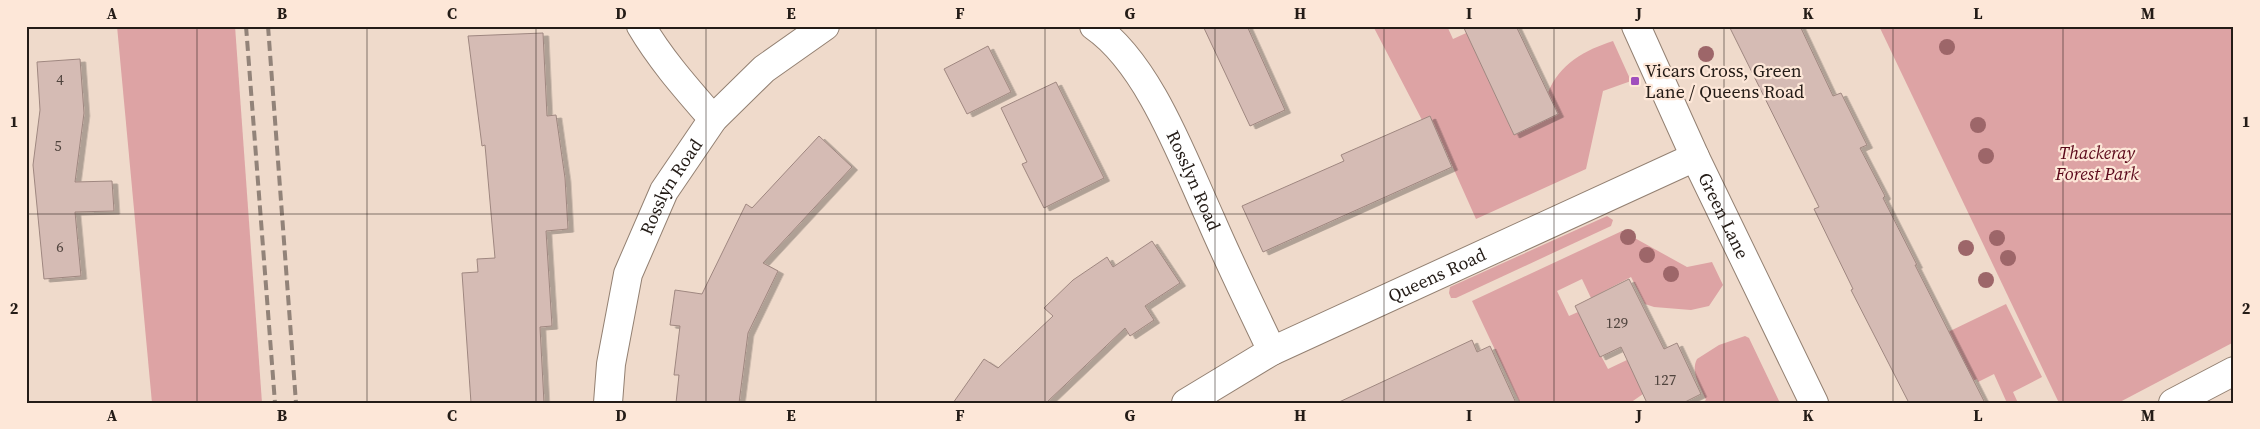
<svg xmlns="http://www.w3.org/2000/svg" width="2260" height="429" font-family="'Source Serif 4',serif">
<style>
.green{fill:#dda3a4}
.building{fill:#d5bbb4;stroke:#9f8780;filter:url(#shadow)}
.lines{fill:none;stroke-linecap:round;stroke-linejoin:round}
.minor-casing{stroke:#938072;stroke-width:30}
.minor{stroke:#fff;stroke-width:28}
.rail{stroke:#928379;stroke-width:4;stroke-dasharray:10 5;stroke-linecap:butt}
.tree{fill:#9d6669}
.grid{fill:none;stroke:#241c17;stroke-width:1;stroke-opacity:0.55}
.poi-dot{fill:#a04ebd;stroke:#fde7d8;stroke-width:2}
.labels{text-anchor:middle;stroke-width:4.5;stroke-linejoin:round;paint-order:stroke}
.number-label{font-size:15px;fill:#50443e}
.poi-label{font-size:18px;fill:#241c17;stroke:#fde7d8;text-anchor:start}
.park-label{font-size:18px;font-style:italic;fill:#5a0719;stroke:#fde7d8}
.street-label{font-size:18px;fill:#241c17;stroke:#fde7d8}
.neatline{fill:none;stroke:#241c17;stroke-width:2}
.grid-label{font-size:16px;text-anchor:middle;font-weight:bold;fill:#241c17}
</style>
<defs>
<filter id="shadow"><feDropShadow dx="5.5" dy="3" stdDeviation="0" flood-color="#0004"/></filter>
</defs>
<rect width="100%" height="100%" fill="#efdacb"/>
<g class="green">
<path d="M 117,26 L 235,26 L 262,403 L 152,403 Z"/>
<path d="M 1373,26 L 1447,26 L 1453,39 L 1475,29 L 1486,75 L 1514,135 L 1558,114 L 1548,93 C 1559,64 1585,50 1613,41 L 1631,81 L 1603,91 L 1586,169 L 1476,219 L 1430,116 L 1422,120 Z"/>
<path d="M 1879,26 L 2234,26 L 2234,342 L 2118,403 L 2059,403 Z"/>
<path d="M 1607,216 L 1613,220 L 1611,226 L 1456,298 L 1451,298 L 1449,293 L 1450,287 Z"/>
<path d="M 1622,231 L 1687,267 L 1712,262 L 1723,285 L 1709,306 L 1691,310 L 1654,307 L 1645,304 L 1631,277 L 1591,298 L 1582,279 L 1557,291 L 1569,316 L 1578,312 L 1608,369 L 1650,349 L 1643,394 L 1630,403 L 1520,403 L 1472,301 Z"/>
<path d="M 2006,304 L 2042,377 L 2013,392 L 2018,403 L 2007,403 L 1994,374 L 1978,382 L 1977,379 L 1955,389 L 1948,332 Z"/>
<path d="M 1745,336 L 1749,338 L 1780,403 L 1701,403 L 1706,400 C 1701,387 1690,372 1697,359 L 1719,345 Z"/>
</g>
<g class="building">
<path d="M 1203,26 L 1247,26 L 1285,110 L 1250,126 Z"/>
<path d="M 1463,26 L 1516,26 L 1558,114 L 1514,135 Z"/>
<path d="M 1729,26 L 1800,26 L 1833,96 L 1841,93 L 1867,145 L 1860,148 L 1885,196 L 1883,198 L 1917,265 L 1915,265 L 1985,403 L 1909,403 L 1851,290 L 1853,289 L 1814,209 L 1819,207 Z"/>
<path d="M 543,33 L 547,116 L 556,115 L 565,178 L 568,229 L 546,231 L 552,326 L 540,327 L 544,403 L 471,403 L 462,273 L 478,272 L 477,259 L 495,258 L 485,145 L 482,146 L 468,36 Z"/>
<path d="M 988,46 L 1011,92 L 967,114 L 944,69 Z"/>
<path d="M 80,59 L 84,113 L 75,182 L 112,181 L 114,211 L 75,212 L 81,276 L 44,279 L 33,165 L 40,110 L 37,62 Z"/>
<path d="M 1056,82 L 1104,178 L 1044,208 L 1022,164 L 1027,162 L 1001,108 Z"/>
<path d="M 1430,116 L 1452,167 L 1263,252 L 1242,206 L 1344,161 L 1341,155 Z"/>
<path d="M 819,136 L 852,167 L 763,263 L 778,271 L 748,333 L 739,403 L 676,403 L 679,375 L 674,375 L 680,326 L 670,325 L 675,290 L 702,294 L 746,204 L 752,208 Z"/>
<path d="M 1152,241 L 1180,283 L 1145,306 L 1154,320 L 1130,336 L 1125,328 L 1046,403 L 953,403 L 984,359 L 998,368 L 1053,316 L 1044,308 L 1073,280 L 1107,257 L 1113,267 Z"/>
<path d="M 1629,279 L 1664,349 L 1677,343 L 1701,394 L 1683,403 L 1647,403 L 1621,347 L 1600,357 L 1575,306 Z"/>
<path d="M 1472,340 L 1477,352 L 1490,346 L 1516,403 L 1337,403 Z"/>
</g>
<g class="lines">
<g class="minor-casing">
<g id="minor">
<path d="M 641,26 C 661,60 687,89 713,119"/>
<path id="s1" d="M 1094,26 C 1149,64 1183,159 1211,220 C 1230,264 1251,307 1272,351"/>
<path id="s2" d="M 1636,26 L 1695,157 L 1814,403"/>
<path id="s3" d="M 608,403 L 611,364 L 628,274 L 664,191 L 713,119 L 764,69 L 825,26"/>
<path id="s4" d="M 1186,403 L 1272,351 L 1695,157"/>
<path d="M 2173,403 L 2234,371"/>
</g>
</g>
<use href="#minor" class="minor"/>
<g class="rail">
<path d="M 246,26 L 275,403"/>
<path d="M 268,26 L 296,403"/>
</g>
</g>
<g class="tree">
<circle cx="1947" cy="47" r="8"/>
<circle cx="1706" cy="54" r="8"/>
<circle cx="1978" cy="125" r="8"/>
<circle cx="1986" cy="156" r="8"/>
<circle cx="1628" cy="237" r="8"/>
<circle cx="1997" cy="238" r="8"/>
<circle cx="1966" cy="248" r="8"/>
<circle cx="1647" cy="255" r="8"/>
<circle cx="2008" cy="258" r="8"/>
<circle cx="1671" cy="274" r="8"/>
<circle cx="1986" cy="280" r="8"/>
</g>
<path class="grid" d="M 197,26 L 197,403M 367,26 L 367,403M 536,26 L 536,403M 706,26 L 706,403M 876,26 L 876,403M 1045,26 L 1045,403M 1215,26 L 1215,403M 1384,26 L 1384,403M 1554,26 L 1554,403M 1724,26 L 1724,403M 1893,26 L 1893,403M 2063,26 L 2063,403M 26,214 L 2234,214"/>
<rect class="poi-dot" x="1630" y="76" width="10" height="10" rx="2.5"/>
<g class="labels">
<g class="number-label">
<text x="60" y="85">4</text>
<text x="58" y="151">5</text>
<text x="60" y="252">6</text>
<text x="1617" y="328">129</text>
<text x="1665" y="385">127</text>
</g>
<g class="poi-label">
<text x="1645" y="77">Vicars Cross, Green<tspan x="1645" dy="21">Lane / Queens Road</tspan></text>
</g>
<g class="park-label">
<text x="2097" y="159">Thackeray<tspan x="2097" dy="21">Forest Park</tspan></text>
</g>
<g class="street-label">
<text dy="6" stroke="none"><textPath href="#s1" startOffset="186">Rosslyn Road</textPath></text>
<text dy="6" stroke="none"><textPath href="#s3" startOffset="228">Rosslyn Road</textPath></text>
<text dy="6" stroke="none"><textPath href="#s2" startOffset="209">Green Lane</textPath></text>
<text dy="6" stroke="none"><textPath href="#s4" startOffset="282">Queens Road</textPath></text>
</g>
</g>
<rect width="2260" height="429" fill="none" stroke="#fde7d8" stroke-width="55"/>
<rect x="28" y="28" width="2204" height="374" class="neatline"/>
<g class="grid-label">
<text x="112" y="19">A</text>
<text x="282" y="19">B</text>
<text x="452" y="19">C</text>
<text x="621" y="19">D</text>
<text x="791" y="19">E</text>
<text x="960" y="19">F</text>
<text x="1130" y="19">G</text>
<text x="1300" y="19">H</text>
<text x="1469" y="19">I</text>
<text x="1639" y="19">J</text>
<text x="1808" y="19">K</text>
<text x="1978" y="19">L</text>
<text x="2148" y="19">M</text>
<text x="14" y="127">1</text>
<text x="2246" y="127">1</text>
<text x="14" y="314">2</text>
<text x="2246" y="314">2</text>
<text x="112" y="421">A</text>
<text x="282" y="421">B</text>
<text x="452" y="421">C</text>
<text x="621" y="421">D</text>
<text x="791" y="421">E</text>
<text x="960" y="421">F</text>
<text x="1130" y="421">G</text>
<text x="1300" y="421">H</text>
<text x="1469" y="421">I</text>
<text x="1639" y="421">J</text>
<text x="1808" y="421">K</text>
<text x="1978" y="421">L</text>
<text x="2148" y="421">M</text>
</g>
</svg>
